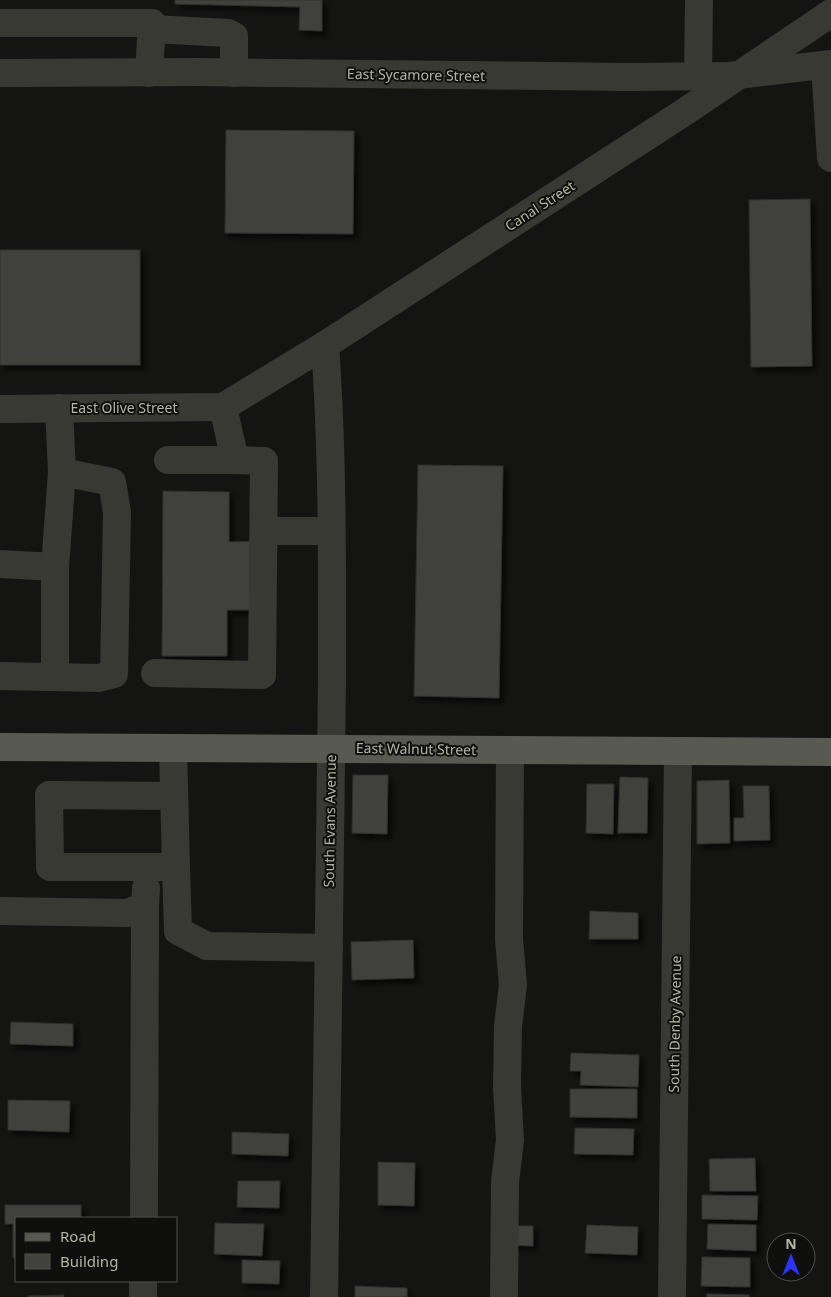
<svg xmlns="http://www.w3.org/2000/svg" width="831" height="1297" font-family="'Noto Sans',sans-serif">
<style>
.building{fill:#41413d;stroke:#2f302d;filter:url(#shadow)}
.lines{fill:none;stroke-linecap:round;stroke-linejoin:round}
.minor{stroke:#393934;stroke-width:28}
.major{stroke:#585950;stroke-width:28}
.labels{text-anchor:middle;stroke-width:4;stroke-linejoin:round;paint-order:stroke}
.street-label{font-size:14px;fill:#b5b5a4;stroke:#0f0f0e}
</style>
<defs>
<filter id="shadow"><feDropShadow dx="4.5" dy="4.5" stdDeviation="2.5" flood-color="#0009"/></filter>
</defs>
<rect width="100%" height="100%" fill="#141413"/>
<g class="building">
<path d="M 175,0 L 322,0 L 322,31 L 299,30 L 300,7 L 175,4 Z"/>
<path d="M 226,130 L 354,131 L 353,234 L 225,233 Z"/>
<path d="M 810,199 L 812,366 L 751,367 L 749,200 Z"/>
<rect x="0" y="250" width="140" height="115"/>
<path d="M 418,465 L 503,466 L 499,698 L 414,696 Z"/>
<path d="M 163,491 L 229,492 L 229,542 L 259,541 L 260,610 L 227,610 L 227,656 L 162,656 Z"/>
<path d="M 353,775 L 388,775 L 387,834 L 352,833 Z"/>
<path d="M 620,777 L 648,778 L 647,833 L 618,833 Z"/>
<path d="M 729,780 L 730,843 L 697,844 L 697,781 Z"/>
<path d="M 587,784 L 614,784 L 613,834 L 586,833 Z"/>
<path d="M 743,786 L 769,786 L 770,840 L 734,841 L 734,818 L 744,818 Z"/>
<path d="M 590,911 L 638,913 L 638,939 L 589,939 Z"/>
<path d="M 413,940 L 414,978 L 352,980 L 351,942 Z"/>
<path d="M 11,1022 L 73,1024 L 73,1046 L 10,1044 Z"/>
<path d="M 571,1053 L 639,1055 L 638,1087 L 580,1085 L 581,1071 L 570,1071 Z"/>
<path d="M 570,1089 L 637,1089 L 637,1118 L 570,1117 Z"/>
<path d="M 8,1100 L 70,1101 L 69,1132 L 8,1130 Z"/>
<path d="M 575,1128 L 634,1129 L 633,1155 L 574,1154 Z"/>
<path d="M 232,1132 L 289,1134 L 288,1156 L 232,1154 Z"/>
<path d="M 755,1158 L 756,1191 L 710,1191 L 709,1159 Z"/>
<path d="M 378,1162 L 415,1163 L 414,1206 L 378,1205 Z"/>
<path d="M 238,1181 L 280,1181 L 279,1208 L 237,1207 Z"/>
<path d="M 702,1195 L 758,1196 L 757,1220 L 702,1219 Z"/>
<path d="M 5,1205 L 81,1205 L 81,1218 L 16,1218 L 16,1258 L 13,1258 L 13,1224 L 5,1224 Z"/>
<path d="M 215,1223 L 264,1224 L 262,1256 L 214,1254 Z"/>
<path d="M 708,1224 L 756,1225 L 756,1251 L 707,1249 Z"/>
<path d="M 587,1225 L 638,1227 L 637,1255 L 585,1253 Z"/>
<path d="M 507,1226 L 533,1226 L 533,1246 L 506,1245 Z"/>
<path d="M 702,1257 L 750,1258 L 750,1287 L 701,1286 Z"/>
<path d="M 242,1260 L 280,1261 L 279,1284 L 242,1283 Z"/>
<path d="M 355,1286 L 407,1288 L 407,1297 L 355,1297 Z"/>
<path d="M 707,1294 L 749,1295 L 749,1297 L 707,1297 Z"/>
<path d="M 64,1295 L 64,1297 L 28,1297 L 28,1296 Z"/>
</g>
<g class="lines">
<g class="minor">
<path d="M 0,23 L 152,23 L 149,73"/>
<path d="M 152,29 L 228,33 L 234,36 L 234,73"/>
<path d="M 825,65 L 831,158"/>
<path d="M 0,73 L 199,72 L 628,77 L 729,76 L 831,64"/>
<path d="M 698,76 L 699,0"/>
<path d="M 0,409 L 223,407 L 325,345 L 686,111 L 831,13"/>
<path d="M 168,460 L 235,460 L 223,407"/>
<path d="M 264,531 L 331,531"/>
<path d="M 0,564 L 55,567"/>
<path d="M 155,673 L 262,675 L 264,461 L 235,460"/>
<path d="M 0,676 L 99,678 L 114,674 L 117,512 L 112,482 L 62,472 L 59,408"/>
<path d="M 55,677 L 55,567 L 62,472"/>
<path d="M 173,748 L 176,867 L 50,867 L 49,795 L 174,796"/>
<path d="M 176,867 L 178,931 L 207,946 L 329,948"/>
<path d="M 0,911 L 127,913 L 145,906 L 146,888"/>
<path d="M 144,1218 L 145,906"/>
<path d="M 143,1297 L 143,1281"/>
<path d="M 324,1297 C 326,1091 331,885 332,679 C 332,568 333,456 325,345"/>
<path d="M 504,1297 L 505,1182 L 510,1140 L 507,1087 L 508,1026 L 513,985 L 509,939 L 510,750"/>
<path d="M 672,1297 L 678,752"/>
</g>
<path class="major" d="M 0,747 L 831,752"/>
</g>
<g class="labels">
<g class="street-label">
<text transform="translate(416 75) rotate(1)" y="5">East Sycamore Street</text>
<text transform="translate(540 206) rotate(-33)" y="5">Canal Street</text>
<text x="124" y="413">East Olive Street</text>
<text transform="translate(416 749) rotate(1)" y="5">East Walnut Street</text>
<text transform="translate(330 821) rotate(-89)" y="5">South Evans Avenue</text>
<text transform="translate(675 1024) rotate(-89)" y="5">South Denby Avenue</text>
</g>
</g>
<rect x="15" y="1217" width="162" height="65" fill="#0f0f0e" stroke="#51514a"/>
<rect x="25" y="1233" width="25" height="8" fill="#585950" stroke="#51514a"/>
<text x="60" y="1242" font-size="15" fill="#b5b5a4">Road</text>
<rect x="25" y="1254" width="25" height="15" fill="#41413d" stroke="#51514a"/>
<text x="60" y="1267" font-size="15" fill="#b5b5a4">Building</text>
<g transform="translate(791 1257)"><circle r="24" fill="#0f0f0e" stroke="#51514a"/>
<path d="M0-4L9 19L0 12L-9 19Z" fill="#2c35f4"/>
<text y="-8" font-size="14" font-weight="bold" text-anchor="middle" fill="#b5b5a4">N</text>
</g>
</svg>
